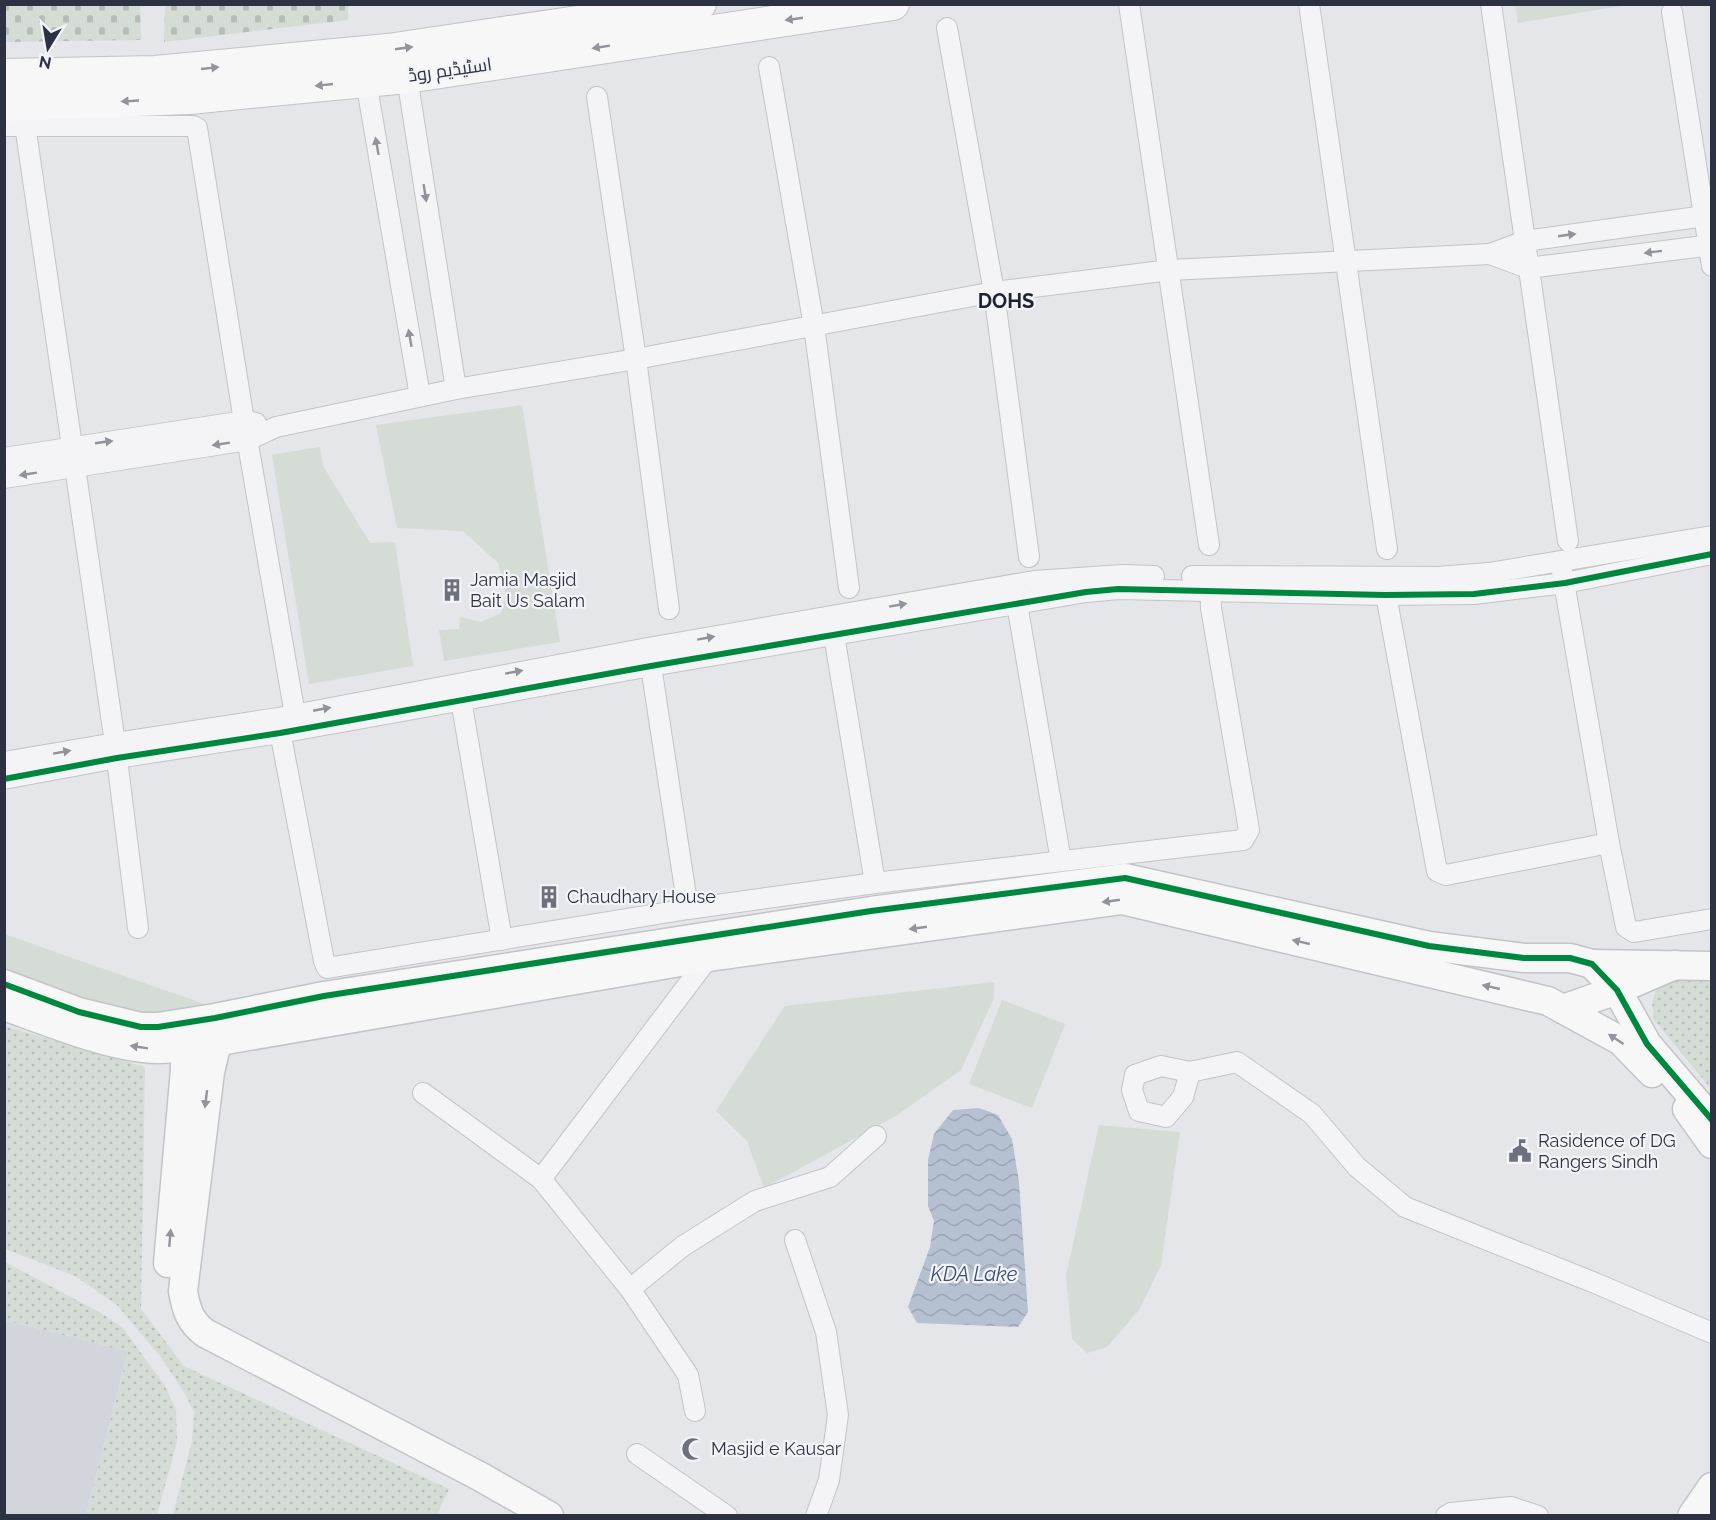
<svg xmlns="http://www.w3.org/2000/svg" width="1716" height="1520" font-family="Raleway,Cairo,sans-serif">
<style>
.built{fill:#d3d5dc}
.grass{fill:url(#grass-dots)}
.cemetery{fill:url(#cemetery-stones)}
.park{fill:#d4dcd5}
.water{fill:url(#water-waves)}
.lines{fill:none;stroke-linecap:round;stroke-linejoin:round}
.street-casing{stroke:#c2c4c7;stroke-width:22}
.secondary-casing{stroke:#c2c4c7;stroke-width:31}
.primary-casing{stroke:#c1c3c6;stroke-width:34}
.street{stroke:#f4f4f6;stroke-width:20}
.secondary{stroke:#f7f7f8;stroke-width:28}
.primary{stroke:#f7f7f8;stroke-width:32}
.cycleway-casing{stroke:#f3f4f8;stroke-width:10}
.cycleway{stroke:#00873e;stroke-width:6}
.oneway{fill:#92949c}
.oneway2{fill:#90939c}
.labels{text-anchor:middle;stroke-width:4.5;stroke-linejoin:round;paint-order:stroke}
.street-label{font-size:18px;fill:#2c3241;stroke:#f3f4f8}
.poi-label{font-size:18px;fill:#2c3241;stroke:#f3f4f8;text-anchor:start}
.neighbourhood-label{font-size:20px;font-weight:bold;fill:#1e2332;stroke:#f3f4f8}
.water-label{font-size:20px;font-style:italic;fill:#394d72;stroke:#f3f4f8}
</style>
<defs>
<pattern id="grass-dots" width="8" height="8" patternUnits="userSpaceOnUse" patternTransform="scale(1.5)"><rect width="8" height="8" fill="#d4dcd5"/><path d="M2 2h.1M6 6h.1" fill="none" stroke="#b6bdb8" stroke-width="1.8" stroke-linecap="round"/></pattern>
<pattern id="cemetery-stones" width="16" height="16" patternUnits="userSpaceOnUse" patternTransform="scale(1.5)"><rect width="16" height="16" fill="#d4dcd5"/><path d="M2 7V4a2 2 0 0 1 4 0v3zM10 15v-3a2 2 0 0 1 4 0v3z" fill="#b6bdb8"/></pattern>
<pattern id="water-waves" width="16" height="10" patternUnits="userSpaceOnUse" patternTransform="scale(1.5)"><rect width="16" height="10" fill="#b5c0d1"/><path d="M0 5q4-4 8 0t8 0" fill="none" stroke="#9ca5b5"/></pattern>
</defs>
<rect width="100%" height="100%" fill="#e4e6e9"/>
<path class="built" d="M 4,1320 L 128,1351 L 86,1515 L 5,1515 Z"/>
<g class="grass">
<path d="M 1711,974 L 1711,1089 L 1654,1020 L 1652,1002 L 1659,982 Z"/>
<path d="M 4,1026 L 145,1067 L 141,1309 L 184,1366 L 449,1489 L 437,1515 L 173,1515 L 192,1441 L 194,1413 L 187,1397 L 163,1360 L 117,1305 L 75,1276 L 5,1249 Z"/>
<path d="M 5,1262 L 99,1312 L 122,1327 L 165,1386 L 176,1410 L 177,1442 L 157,1515 L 86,1515 L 128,1352 L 5,1320 Z"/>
</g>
<g class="cemetery">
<path d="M 4,5 L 140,5 L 141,40 L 5,42 Z"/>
<path d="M 165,5 L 348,5 L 348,20 L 164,42 Z"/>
</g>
<g class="park">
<path d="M 1515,4 L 1627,4 L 1627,5 L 1518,23 Z"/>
<path d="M 522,405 L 560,642 L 444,661 L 439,630 L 459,629 L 460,617 L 481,622 L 501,613 L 506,594 L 498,563 L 463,531 L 397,528 L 376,425 Z"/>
<path d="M 320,447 L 323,466 L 370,543 L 395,542 L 413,666 L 309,684 L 272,455 Z"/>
<path d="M 4,934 L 210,1006 L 161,1015 L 106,1006 L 5,969 Z"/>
<path d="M 994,982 L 994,998 L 961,1070 L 896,1116 L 764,1188 L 747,1141 L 716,1111 L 785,1006 Z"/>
<path d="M 1002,1000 L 1065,1024 L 1032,1108 L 969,1084 Z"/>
<path d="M 1099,1125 L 1180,1132 L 1161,1265 L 1139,1310 L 1107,1347 L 1087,1353 L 1072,1339 L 1066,1276 Z"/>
</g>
<path class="water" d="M 979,1108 L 998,1115 L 1012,1139 L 1019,1182 L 1028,1312 L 1018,1327 L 917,1323 L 908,1307 L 930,1247 L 934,1221 L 928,1206 L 928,1160 L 934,1134 L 953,1110 Z"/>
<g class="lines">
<g class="street-casing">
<g id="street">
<path d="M 1129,4 L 1209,545"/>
<path d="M 1309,4 L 1387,549"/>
<path d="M 1491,4 L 1568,541"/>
<path d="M 1672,12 L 1712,266"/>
<path d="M 947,28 L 994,292 L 1170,270 L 1490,254 L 1525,241 L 1712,215"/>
<path d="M 769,67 L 814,326 L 849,588"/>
<path d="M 407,77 L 456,389"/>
<path d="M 366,81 L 420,396"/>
<path d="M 597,97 L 636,359 L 669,609"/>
<path d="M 25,125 L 72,446"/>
<path d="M 4,126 L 193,126 L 197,128 L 244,421 L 295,715"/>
<path d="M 1490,254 L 1528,268 L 1712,245"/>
<path d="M 4,458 L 244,421 L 256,423"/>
<path d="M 75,467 L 115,743 L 138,928"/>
<path d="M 4,478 L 248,440 L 276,427 L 456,389 L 636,359 L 994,292 L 1029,557"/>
<path d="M 1562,571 L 1609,843 L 1626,927 L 1634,932 L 1712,919"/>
<path d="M 1192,576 L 1438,577 L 1489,573 L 1712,536"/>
<path d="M 1384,584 L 1437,871 L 1446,875 L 1609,843"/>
<path d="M 1017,604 L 1061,861"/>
<path d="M 834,635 L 875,883"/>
<path d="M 651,666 L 688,909"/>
<path d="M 459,688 L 502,940"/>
<path d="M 278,721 L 324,961 L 327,968 L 688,909 L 875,883 L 1243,840 L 1249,830 L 1211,608 L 1210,579"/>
<path d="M 4,762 L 115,743 L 278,718 L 648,648 L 1034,581 L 1123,575 L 1154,576"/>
<path d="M 4,779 L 117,758 L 280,733 L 651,666 L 1086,592 L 1118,589 L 1385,595 L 1474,594 L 1565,583 L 1712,554"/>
<path d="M 1190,1072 L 1183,1097 L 1166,1117 L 1139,1111 L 1132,1090 L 1135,1075 L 1161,1066 L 1190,1072 L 1237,1062 L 1312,1114 L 1357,1167 L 1405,1207 L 1595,1283 L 1712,1333"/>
<path d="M 423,1093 L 541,1179 L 630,1289 L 688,1375 L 695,1411"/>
<path d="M 541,1179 L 709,957 L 709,951"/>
<path d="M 795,1240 L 826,1332 L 838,1415 L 829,1480 L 816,1516"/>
<path d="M 630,1289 L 683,1246 L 755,1201 L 830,1177 L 876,1136"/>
<path d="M 637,1454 L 727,1516"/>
<path d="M 1446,1516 L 1451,1513 L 1511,1507 L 1538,1516"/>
</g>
</g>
<g class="secondary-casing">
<g id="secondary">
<path d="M 1592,964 L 1712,966"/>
<path d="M 4,984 L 79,1012 L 141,1027 L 158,1027 L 215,1018 L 324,996 L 871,911 L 1125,878 L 1429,946 L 1524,958 L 1570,958 L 1592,964 L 1617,990 L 1647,1044 L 1712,1120"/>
<path d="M 4,1006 C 47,1021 99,1043 143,1048 C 157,1050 171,1049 185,1047 L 709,957 L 1122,900 L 1548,1001 L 1621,1041 L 1652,1073"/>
<path d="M 1563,1009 L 1617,990 L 1675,965"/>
<path d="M 216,1026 L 217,1042 L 210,1072 L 183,1291 C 186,1309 190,1322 205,1333 L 481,1477 L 549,1516"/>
<path d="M 1687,1109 L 1712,1144"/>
<path d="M 168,1263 L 185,1070 L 185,1047 L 182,1029"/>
<path d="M 1692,1516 L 1712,1487"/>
</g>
</g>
<g class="primary-casing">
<g id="primary">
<path d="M 4,75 L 155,72 L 388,50 L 700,4"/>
<path d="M 4,105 L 189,98 L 407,77 L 893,4"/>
</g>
</g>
<use href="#street" class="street"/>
<use href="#secondary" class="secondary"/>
<use href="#primary" class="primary"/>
<g class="cycleway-casing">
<g id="cycleway">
<path d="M 4,779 L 117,758 L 280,733 L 651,666 L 1086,592 L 1118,589 L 1385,595 L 1474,594 L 1565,583 L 1712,554"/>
<path d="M 4,984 L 79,1012 L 141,1027 L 158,1027 L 215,1018 L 324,996 L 871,911 L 1125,878 L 1429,946 L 1524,958 L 1570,958 L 1592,964 L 1617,990 L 1647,1044 L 1712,1120"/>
</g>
</g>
<use href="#cycleway" class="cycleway"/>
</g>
<defs><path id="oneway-solid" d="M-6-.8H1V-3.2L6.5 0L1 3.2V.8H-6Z" transform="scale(1.5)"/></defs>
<g class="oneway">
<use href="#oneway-solid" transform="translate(794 19) rotate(172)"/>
<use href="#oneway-solid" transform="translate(601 47) rotate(171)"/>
<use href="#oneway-solid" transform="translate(404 48) rotate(-8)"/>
<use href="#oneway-solid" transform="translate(210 68) rotate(-6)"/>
<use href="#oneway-solid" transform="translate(324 85) rotate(174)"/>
<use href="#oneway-solid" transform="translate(130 101) rotate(177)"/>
<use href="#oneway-solid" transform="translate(1111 901) rotate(172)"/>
<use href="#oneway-solid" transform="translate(918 928) rotate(172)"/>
<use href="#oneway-solid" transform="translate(1301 942) rotate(-167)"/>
<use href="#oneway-solid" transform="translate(1491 987) rotate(-167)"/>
<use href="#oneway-solid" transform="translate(1616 1039) rotate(-147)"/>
<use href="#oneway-solid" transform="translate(139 1047) rotate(-171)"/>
<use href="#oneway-solid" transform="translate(206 1099) rotate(97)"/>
<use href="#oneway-solid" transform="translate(170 1238) rotate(-85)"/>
</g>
<g class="oneway2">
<use href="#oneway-solid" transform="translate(377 146) rotate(-100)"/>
<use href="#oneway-solid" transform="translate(425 193) rotate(81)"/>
<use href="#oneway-solid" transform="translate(1567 235) rotate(-8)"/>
<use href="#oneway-solid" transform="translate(1653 252) rotate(173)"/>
<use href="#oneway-solid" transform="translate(410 338) rotate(-100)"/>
<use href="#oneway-solid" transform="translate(104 442) rotate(-8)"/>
<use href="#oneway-solid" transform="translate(221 444) rotate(171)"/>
<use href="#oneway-solid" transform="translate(28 474) rotate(171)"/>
<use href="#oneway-solid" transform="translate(898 605) rotate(-10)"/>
<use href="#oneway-solid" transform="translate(706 638) rotate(-10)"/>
<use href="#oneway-solid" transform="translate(514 672) rotate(-10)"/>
<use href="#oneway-solid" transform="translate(322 709) rotate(-11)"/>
<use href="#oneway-solid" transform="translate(62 752) rotate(-10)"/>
</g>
<defs>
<g id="building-bare" transform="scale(1.8)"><path d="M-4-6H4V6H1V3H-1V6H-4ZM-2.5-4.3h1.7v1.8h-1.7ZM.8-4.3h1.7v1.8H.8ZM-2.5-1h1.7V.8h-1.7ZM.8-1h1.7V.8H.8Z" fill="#6c717c" stroke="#f3f4f8" stroke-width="2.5" paint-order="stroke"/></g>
<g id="civic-bare" transform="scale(1.8)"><path d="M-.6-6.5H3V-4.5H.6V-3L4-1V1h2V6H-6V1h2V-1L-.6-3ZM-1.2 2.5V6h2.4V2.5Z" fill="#6c717c" stroke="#f3f4f8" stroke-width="2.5" paint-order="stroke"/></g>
<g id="mosque-bare" transform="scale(1.8)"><path d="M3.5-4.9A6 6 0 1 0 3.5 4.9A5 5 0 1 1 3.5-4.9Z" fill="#6c717c" stroke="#f3f4f8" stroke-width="2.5" paint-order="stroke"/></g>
</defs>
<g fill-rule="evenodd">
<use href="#building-bare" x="452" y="590"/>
<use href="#building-bare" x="549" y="897"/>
<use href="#civic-bare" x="1520" y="1151"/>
<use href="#mosque-bare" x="693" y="1449"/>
</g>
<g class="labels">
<g class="street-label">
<text transform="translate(450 70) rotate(-8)" y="6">اسٹیڈیم روڈ</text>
</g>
<g class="poi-label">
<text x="470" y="586">Jamia Masjid<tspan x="470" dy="21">Bait Us Salam</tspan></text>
<text x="567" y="903">Chaudhary House</text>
<text x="1538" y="1147">Rasidence of DG<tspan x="1538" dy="21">Rangers Sindh</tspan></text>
<text x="711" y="1455">Masjid e Kausar</text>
</g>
<g class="neighbourhood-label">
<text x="1006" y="308">DOHS</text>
</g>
<g class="water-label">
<text x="974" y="1281">KDA Lake</text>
</g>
</g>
<rect width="1716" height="1520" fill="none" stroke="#2c3241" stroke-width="12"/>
<g transform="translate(48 48) rotate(191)" stroke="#f3f4f8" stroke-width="4.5" paint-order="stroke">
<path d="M0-4.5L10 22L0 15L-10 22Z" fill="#2c3241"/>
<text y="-9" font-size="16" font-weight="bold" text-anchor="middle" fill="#2c3241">N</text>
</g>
</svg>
